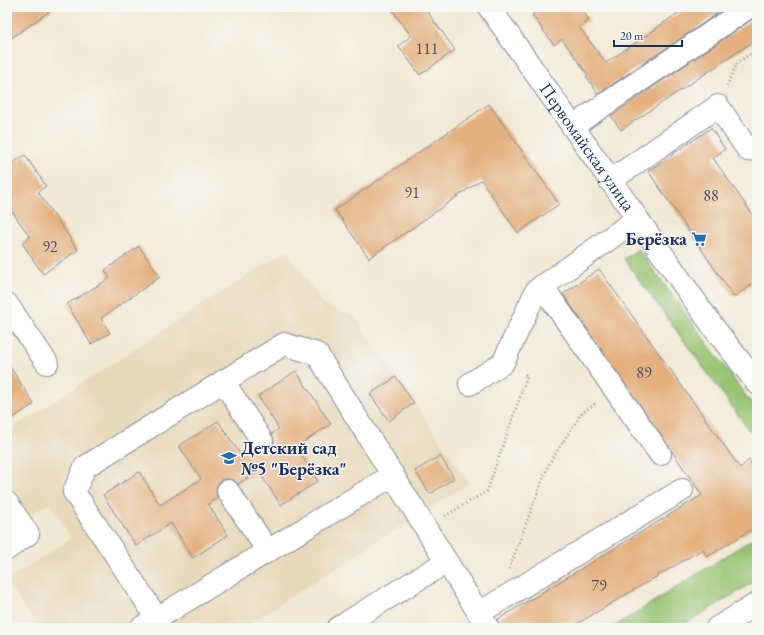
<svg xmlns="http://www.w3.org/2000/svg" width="764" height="635" font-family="'EB Garamond',serif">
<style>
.built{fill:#e8d9ba}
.green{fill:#98c472;stroke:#5a7a68}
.building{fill:#e4b07e}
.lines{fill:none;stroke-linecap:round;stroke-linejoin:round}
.minor-casing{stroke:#868c99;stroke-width:24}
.path{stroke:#868c99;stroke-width:2.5;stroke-dasharray:1 3;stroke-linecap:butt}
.minor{stroke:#fff;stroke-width:22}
.labels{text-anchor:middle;stroke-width:3;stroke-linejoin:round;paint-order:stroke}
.number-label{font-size:16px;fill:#4d4f66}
.street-label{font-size:18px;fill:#1b2f5e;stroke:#f6f6f2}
.poi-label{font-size:18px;font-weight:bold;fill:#1b2f5e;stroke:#f6f6f2;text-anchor:end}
</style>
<rect width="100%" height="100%" fill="#f6f6f2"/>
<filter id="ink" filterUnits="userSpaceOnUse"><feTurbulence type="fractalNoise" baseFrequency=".025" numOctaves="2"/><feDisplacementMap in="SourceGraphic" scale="8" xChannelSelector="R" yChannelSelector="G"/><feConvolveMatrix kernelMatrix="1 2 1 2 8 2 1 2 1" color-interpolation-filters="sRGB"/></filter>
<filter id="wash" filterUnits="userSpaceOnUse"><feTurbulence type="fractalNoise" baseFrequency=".012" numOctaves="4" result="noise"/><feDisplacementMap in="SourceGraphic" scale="16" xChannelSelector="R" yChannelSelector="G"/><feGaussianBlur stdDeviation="0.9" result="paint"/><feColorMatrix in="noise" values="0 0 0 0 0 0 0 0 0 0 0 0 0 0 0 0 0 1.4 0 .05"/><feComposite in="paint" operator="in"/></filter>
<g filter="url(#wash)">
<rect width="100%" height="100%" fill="#f1e9d4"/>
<path class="built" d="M 287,250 L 323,305 L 354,315 L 469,483 L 242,628 L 37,628 L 7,581 L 71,538 L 50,503 L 29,516 L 7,483 L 7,432 Z"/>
<g class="green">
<path d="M 638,249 L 757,411 L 757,441 L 624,259 Z"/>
<path d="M 757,536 L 757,580 L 678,628 L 612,628 Z"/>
</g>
<g id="blocks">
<g class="building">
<path d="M 7,7 L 56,7 L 7,41 Z"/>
<path d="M 390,7 L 424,7 L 455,50 L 420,75 L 398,46 L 411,36 Z"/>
<path d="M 543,7 L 580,7 L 589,20 L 579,27 L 606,63 L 687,7 L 727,7 L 598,94 L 586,76 L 588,75 L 562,39 L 554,45 L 532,15 Z"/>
<path d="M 757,16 L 757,39 L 621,130 L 611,116 Z"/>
<path d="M 489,104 L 559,204 L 518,233 L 481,180 L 369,258 L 335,210 Z"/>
<path d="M 711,128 L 725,149 L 713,158 L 757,221 L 757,281 L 734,297 L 648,171 Z"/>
<path d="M 25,155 L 46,186 L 38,192 L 78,250 L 43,274 L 22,243 L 30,237 L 7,204 L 7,167 Z"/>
<path d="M 139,246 L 160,277 L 101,318 L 110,333 L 91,344 L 67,304 L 110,278 L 105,270 Z"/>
<path d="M 599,269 L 740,468 L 749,460 L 757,471 L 757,526 L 707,557 L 703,549 L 570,628 L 500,628 L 497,620 L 702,495 L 563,294 Z"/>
<path d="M 7,362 L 34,404 L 7,422 Z"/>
<path d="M 296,371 L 331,424 L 296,447 L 318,481 L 281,505 L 258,471 L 238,484 L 233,480 L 227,479 L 221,480 L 217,486 L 216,492 L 217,498 L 208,504 L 228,535 L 193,558 L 171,523 L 136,546 L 103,495 L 139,472 L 160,505 L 201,479 L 179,446 L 218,421 L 240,454 L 251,447 L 257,452 L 263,453 L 268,452 L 273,447 L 274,441 L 272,434 L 279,429 L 258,396 Z"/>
<path d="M 396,377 L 414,403 L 389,421 L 370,394 Z"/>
<path d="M 440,456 L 454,478 L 430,494 L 415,471 Z"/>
</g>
</g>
</g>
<g filter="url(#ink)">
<use href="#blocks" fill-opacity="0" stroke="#868c99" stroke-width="1"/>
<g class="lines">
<g class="minor-casing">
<g id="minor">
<path id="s1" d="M 489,7 L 714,328 L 757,383"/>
<path d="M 573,126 L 749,7"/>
<path d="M 610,181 L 718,106 L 748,150"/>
<path d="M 542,286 L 660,454"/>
<path d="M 7,304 L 47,363"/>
<path d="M 223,381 L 262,441"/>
<path d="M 470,384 L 503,363 L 536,291 L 637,219"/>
<path d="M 228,491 L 268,551"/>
<path d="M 7,503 L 28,534 L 7,549"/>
<path d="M 479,613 L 682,490"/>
<path d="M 157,618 L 74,492 L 85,467 L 284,344 L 317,354 L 488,628"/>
<path d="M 141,628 L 393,475"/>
<path d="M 338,628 L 446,562"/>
<path d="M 717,628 L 757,604"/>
</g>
</g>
<g class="path">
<path d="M 727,86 L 736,64 L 757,49"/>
<path d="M 445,516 L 487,491 L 527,377 L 524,373"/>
<path d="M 509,569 L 549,463 L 582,413 L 596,403"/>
</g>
<use href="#minor" class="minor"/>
</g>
</g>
<defs>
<g id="supermarket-bare" transform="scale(1.2)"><path d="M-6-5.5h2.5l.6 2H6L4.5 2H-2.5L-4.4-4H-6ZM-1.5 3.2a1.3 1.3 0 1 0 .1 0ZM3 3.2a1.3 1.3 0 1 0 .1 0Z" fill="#1f6fb2" stroke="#f6f6f2" stroke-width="2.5" paint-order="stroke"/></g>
<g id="school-bare" transform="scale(1.2)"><path d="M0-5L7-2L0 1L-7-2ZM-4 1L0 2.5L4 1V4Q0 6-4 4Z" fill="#1f6fb2" stroke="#f6f6f2" stroke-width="2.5" paint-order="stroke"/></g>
</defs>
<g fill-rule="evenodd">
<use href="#supermarket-bare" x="699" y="239"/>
<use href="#school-bare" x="229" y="458"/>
</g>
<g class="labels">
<g class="number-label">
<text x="427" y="54">111</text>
<text x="412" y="198">91</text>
<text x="711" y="201">88</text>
<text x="50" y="252">92</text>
<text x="644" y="378">89</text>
<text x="599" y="591">79</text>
</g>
<g class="street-label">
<text dy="6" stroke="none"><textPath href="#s1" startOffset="171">Первомайская улица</textPath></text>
</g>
<g class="poi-label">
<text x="687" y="245">Берёзка</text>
<text x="241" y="454" text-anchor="start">Детский сад<tspan x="241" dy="21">№5 "Берёзка"</tspan></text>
</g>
</g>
<rect width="764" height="635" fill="none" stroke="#f6f6f2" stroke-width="24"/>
<path d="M614 40v6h68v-6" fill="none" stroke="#1b2f5e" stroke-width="2"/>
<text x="620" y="40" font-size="12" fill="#1b2f5e" stroke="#f6f6f2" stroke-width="3" paint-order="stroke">20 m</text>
</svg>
